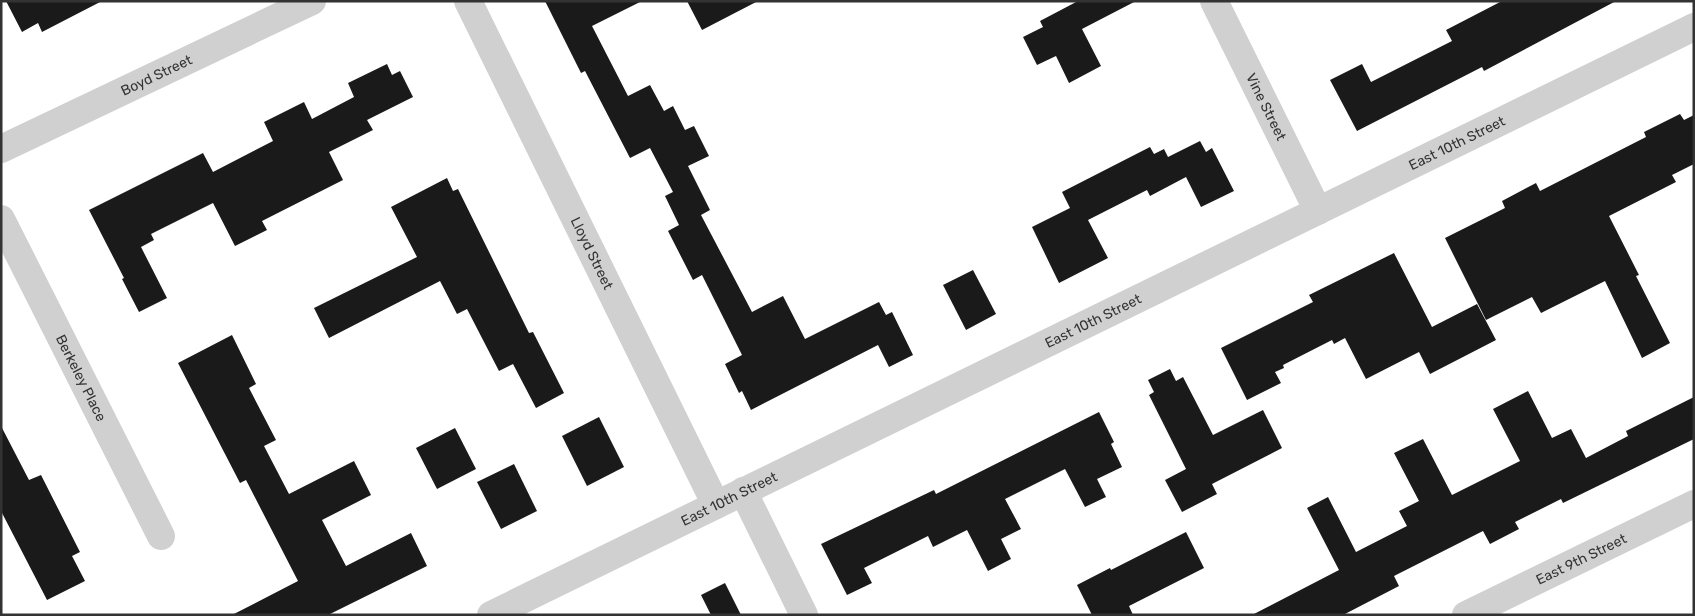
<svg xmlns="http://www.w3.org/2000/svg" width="1695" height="616" font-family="Rubik,sans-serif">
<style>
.building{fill:#1a1a1a}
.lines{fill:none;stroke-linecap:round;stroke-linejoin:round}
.minor{stroke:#d0d0d0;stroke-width:28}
.labels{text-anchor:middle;stroke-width:5;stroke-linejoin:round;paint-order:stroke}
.street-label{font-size:14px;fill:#333;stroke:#fff}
</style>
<rect width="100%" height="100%" fill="#fff"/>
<g class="building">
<path d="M 6,1 L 102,1 L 42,32 L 38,23 L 22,32 Z"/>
<path d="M 545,1 L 642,1 L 592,26 L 628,96 L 650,85 L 664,111 L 673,106 L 685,130 L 694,126 L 709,156 L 688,166 L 710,210 L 701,215 L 752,312 L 783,296 L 805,339 L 879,302 L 886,315 L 892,312 L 913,355 L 889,367 L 878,345 L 751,410 L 742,391 L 739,393 L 725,364 L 742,355 L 702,275 L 693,280 L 668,231 L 679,225 L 665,196 L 673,192 L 650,148 L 630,158 L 585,71 L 581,73 Z"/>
<path d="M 687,1 L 758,1 L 702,30 Z"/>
<path d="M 1078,1 L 1136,1 L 1082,29 L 1101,66 L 1069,83 L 1056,56 L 1037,65 L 1023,37 L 1043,27 L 1040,21 Z"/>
<path d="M 1502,1 L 1616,1 L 1484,71 L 1482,67 L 1357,131 L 1330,80 L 1362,64 L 1371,82 L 1452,41 L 1446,30 Z"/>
<path d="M 387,64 L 392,75 L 400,71 L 413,97 L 367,120 L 373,130 L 329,152 L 343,180 L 262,221 L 267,230 L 235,246 L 213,203 L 151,234 L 154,240 L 141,247 L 167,298 L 139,312 L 122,279 L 124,278 L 89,210 L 203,153 L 213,172 L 273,141 L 264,122 L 304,102 L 312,119 L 354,97 L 348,83 Z"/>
<path d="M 1680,114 L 1684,120 L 1694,115 L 1694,164 L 1672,175 L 1676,182 L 1609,216 L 1639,275 L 1636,276 L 1670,343 L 1642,358 L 1605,281 L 1541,313 L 1532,297 L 1486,320 L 1445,238 L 1505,208 L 1502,201 L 1536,183 L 1540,191 L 1646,137 L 1644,132 Z"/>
<path d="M 1200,141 L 1206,152 L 1212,148 L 1234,191 L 1201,207 L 1186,177 L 1150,196 L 1147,190 L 1088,220 L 1108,258 L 1059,283 L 1032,227 L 1070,208 L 1062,192 L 1150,147 L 1154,154 L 1164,149 L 1168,157 Z"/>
<path d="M 447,178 L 453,191 L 458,189 L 529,333 L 533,332 L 564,393 L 536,408 L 513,364 L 499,371 L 467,309 L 457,314 L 440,281 L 329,338 L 314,308 L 417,257 L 391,207 Z"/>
<path d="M 1394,253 L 1432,327 L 1477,304 L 1496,340 L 1430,374 L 1419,352 L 1366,379 L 1345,338 L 1334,344 L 1332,340 L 1283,365 L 1284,368 L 1275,372 L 1281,383 L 1247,400 L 1221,348 L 1313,302 L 1309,295 Z"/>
<path d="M 973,270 L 996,314 L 966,330 L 943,285 Z"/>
<path d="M 232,335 L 256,384 L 249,388 L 276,440 L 264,446 L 289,494 L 354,461 L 371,495 L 322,520 L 346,566 L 411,533 L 427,566 L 328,615 L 232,615 L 298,581 L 246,480 L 240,483 L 178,363 Z"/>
<path d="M 1170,369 L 1176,381 L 1183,377 L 1213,435 L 1263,410 L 1282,448 L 1212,484 L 1217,494 L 1182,512 L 1165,480 L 1186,469 L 1149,395 L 1154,392 L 1148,380 Z"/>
<path d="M 1528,391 L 1552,438 L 1571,429 L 1586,458 L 1628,436 L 1626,431 L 1694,397 L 1694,439 L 1563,503 L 1561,499 L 1515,522 L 1519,529 L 1490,544 L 1483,531 L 1394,576 L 1399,586 L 1343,615 L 1252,615 L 1339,570 L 1307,508 L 1328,497 L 1356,552 L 1407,526 L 1399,511 L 1419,501 L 1394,453 L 1423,439 L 1452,495 L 1520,461 L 1493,409 Z"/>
<path d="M 1099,412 L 1114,442 L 1111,444 L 1122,467 L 1097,479 L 1106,497 L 1085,507 L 1065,469 L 1005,499 L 1021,529 L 1001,539 L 1011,559 L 988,571 L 967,530 L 933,547 L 928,536 L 864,568 L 872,583 L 847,595 L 821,544 L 934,490 L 936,494 Z"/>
<path d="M 599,417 L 624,467 L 587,486 L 562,436 Z"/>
<path d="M 1,426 L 29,480 L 41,475 L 80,552 L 72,556 L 85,581 L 47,600 L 1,511 Z"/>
<path d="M 455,428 L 476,469 L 437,489 L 416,448 Z"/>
<path d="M 514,464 L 537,511 L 501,529 L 477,482 Z"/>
<path d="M 1186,532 L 1204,568 L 1129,606 L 1133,615 L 1092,615 L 1077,585 L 1110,568 L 1111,570 Z"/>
<path d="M 725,583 L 741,615 L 711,615 L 701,595 Z"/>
</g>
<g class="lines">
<g class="minor">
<path id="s1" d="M 468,1 L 716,505"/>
<path id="s2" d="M 1214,1 L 1318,211"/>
<path id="s3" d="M 1,149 L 312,1"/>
<path id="s4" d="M 1,219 L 161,536"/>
<path d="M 743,491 L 804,615"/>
<path id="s5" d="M 491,615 L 1694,27"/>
<path id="s6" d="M 1466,615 L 1694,504"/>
</g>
</g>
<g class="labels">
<g class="street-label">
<text dy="5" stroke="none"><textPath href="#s3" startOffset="172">Boyd Street</textPath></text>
<text dy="5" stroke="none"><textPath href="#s2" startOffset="118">Vine Street</textPath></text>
<text dy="5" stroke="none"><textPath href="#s5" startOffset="1075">East 10th Street</textPath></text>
<text dy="5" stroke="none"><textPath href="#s1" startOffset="281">Lloyd Street</textPath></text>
<text dy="5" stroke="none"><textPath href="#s5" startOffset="670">East 10th Street</textPath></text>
<text dy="5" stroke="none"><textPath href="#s4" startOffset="178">Berkeley Place</textPath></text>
<text dy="5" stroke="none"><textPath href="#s5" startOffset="265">East 10th Street</textPath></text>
<text dy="5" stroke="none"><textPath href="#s6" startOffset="128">East 9th Street</textPath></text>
</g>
</g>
<rect width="1695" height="616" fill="none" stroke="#333333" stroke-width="5"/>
</svg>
